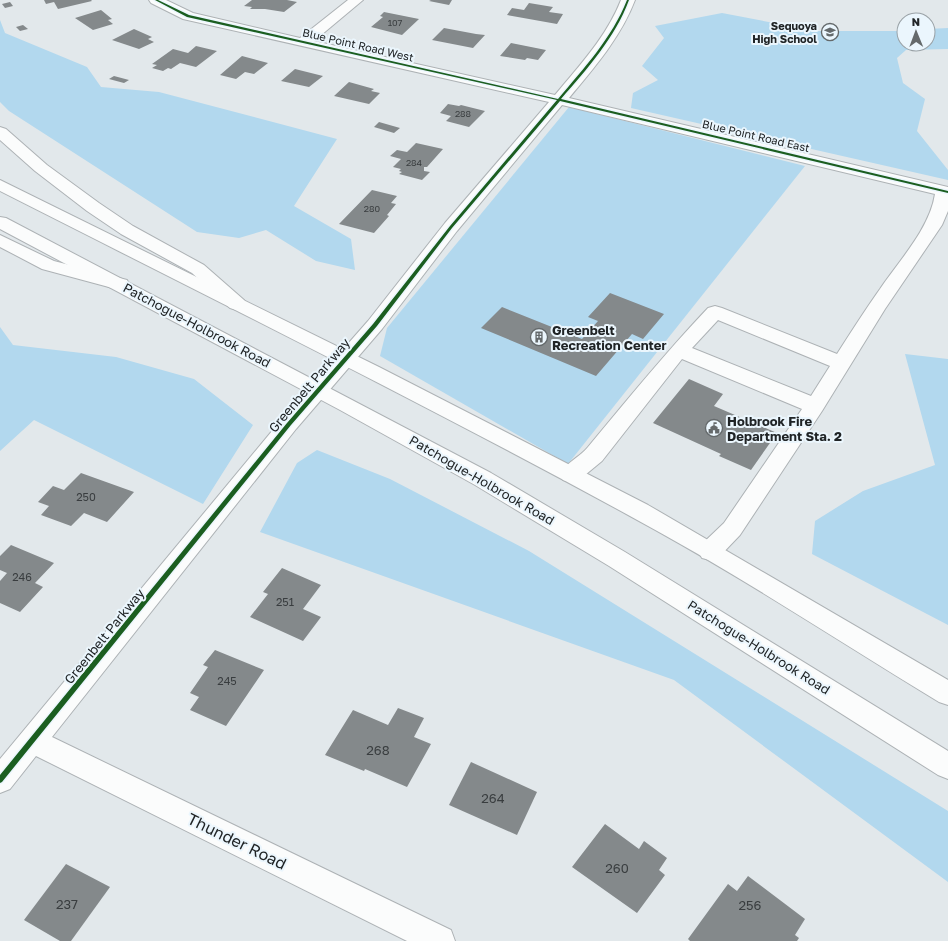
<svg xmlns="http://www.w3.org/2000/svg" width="948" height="941" font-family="'Golos Text',sans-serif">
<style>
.green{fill:#b2d8ee}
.building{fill:#84898b}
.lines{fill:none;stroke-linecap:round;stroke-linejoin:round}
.minor-casing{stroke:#adb2b5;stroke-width:2}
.major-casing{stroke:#adb2b5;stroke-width:2}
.highway-casing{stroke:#adb2b5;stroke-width:2}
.minor{fill:#fbfcfc;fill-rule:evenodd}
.major{fill:#fbfcfc;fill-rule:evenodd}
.highway{fill:#fbfcfc;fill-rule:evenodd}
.cycleway-casing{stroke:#ebf6fd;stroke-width:3}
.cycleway{fill:#1b5e20;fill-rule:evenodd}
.labels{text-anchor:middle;stroke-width:4;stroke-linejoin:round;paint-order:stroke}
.far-number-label{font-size:9px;fill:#393d3f}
.far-poi-label{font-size:11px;font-weight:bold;fill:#202426;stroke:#ebf6fd;text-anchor:end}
.far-street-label{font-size:11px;fill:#202426;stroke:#ebf6fd}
.number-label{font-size:11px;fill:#393d3f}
.street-label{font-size:13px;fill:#202426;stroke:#ebf6fd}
.poi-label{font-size:13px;font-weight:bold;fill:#202426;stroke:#ebf6fd;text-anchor:start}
.near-number-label{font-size:13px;fill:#393d3f}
.near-street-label{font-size:16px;fill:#202426;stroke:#ebf6fd}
</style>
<rect width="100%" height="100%" fill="#e2e8eb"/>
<g class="green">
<path d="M 722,13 L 816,31 L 904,31 L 904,44 L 928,44 L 928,29 L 948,28 L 948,49 L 906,50 L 897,58 L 903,83 L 925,99 L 917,131 L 948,170 L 948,180 L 631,108 L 633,93 L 658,80 L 642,66 L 664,38 L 655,26 Z"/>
<path d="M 0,20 L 5,33 L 87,67 L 101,87 L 159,92 L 337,139 L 294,206 L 351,239 L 355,270 L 316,261 L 266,230 L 239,238 L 197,232 L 9,111 L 0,102 Z"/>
<path d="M 569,107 L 805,166 L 568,464 L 380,356 L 387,328 Z"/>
<path d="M 0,327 L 13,345 L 116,357 L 194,379 L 253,425 L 203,504 L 34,420 L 0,451 Z"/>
<path d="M 905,354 L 948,359 L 948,625 L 812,554 L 815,521 L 863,491 L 935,465 Z"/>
<path d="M 317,450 L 390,479 L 529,551 L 948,811 L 948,882 L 674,680 L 260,532 L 297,463 Z"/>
</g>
<g class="building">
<path d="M 44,0 L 91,0 L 92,1 L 58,9 L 54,2 L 46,4 Z"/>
<path d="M 252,0 L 287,0 L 297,2 L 284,12 L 265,9 L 250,9 L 252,7 L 244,6 Z"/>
<path d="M 431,0 L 452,0 L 449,5 L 429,1 Z"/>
<path d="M 10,2 L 13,6 L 5,8 L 2,4 Z"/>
<path d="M 529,3 L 553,7 L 549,12 L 563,14 L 557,24 L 507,15 L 512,8 L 524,10 Z"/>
<path d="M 101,10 L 112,19 L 108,20 L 113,24 L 93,30 L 75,18 Z"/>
<path d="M 384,12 L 419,19 L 402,35 L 371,27 L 383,17 L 380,16 Z"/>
<path d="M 23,25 L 28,29 L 20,31 L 16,27 Z"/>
<path d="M 444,28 L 476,34 L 485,35 L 473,48 L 432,40 Z"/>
<path d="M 134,29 L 152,37 L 148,39 L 154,42 L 139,49 L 112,40 Z"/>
<path d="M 511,43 L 546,50 L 538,60 L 527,58 L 525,60 L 500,56 Z"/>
<path d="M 196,46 L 217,51 L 196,67 L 180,63 L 171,69 L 168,68 L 163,71 L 152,68 L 157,65 L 152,64 L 173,49 L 188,53 Z"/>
<path d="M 242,56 L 268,63 L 254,74 L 245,72 L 236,79 L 220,75 Z"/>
<path d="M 295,69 L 323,76 L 309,87 L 281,81 Z"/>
<path d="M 114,76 L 129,80 L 124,83 L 109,79 Z"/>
<path d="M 349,82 L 374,89 L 371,91 L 380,93 L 369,104 L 334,96 Z"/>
<path d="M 448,104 L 459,106 L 461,105 L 485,111 L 469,127 L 446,121 L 451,116 L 440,113 Z"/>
<path d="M 379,122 L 400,128 L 394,133 L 374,127 Z"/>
<path d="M 416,143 L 443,149 L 427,167 L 424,167 L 424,171 L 430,172 L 422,180 L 399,174 L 402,172 L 399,171 L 401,169 L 393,167 L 401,159 L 390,156 L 397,150 L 407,152 Z"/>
<path d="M 372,190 L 397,196 L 391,203 L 396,204 L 387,215 L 389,216 L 374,233 L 339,224 Z"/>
<path d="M 610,293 L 664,314 L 643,339 L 632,334 L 596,376 L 481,328 L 502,307 L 582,339 L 598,321 L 588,317 Z"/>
<path d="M 689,379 L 723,394 L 714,406 L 777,433 L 751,470 L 719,456 L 721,454 L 653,423 Z"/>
<path d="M 81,473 L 134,492 L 107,522 L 84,513 L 71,526 L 41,515 L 49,506 L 38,502 L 53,486 L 64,490 Z"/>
<path d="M 11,545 L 54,563 L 35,583 L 43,587 L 20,612 L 0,603 L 0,581 L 7,573 L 0,570 L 0,556 Z"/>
<path d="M 282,568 L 321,585 L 303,609 L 321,617 L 303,641 L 250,617 L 268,594 L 263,592 Z"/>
<path d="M 215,650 L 264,670 L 226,726 L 190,710 L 199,697 L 190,693 L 208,667 L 203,665 Z"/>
<path d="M 398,708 L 424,718 L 414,737 L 431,744 L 407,787 L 365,769 L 364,771 L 325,755 L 353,710 L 388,725 Z"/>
<path d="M 471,762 L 537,792 L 517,835 L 449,805 Z"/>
<path d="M 605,824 L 639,849 L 644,841 L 667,858 L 659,870 L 665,875 L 637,913 L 572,867 Z"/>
<path d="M 66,864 L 110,887 L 71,941 L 60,941 L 24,920 Z"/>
<path d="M 748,876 L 805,919 L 795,935 L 799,938 L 797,941 L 690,941 L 688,939 L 728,884 L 737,891 Z"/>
</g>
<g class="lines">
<g class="minor-casing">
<path id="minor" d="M 149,0 L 166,0 L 193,13 L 300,38 L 348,0 L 363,0 L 314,41 L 555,95 C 580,65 607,36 621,0 L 635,0 C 621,37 594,68 569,98 L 948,187 L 948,211 L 942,225 L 885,309 L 822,411 L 740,535 L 718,558 L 710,560 L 702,558 L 698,551 L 702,544 L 724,523 L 802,409 L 682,359 L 602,461 L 579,480 L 571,482 L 563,480 L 560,474 C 567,462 580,457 588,447 C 628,399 666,352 708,308 L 715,306 L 722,308 L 837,354 C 851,332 865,310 880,289 C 899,261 930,228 935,194 L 562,105 L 457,231 L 382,329 L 296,429 L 52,737 L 451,930 L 455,941 L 407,941 L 36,756 L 10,789 L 0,793 L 0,759 L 282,419 L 368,321 L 445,223 L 549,102 L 183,19 L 151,3 ZM 718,320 L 830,366 L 811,396 L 692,348 Z"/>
</g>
<g class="major-casing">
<g id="major">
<path d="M 0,180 L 379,367 L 648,505 L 948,680 L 948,705 L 939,702 C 837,640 736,573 630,516 C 423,403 211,298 0,191 Z"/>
<path d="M 0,217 L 6,218 L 491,473 L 625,552 L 948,751 L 948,779 L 938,775 L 609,566 L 475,485 L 340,410 L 0,229 Z"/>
</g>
</g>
<g class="highway-casing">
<g id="highway">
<path d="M 0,127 L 6,129 L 47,165 L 99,203 L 133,226 L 204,265 L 244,300 L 246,304 L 244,308 L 237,310 L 230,308 L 192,273 L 121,234 L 87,211 L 35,171 L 0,140 Z"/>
<path d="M 0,235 L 54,261 L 127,280 L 129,284 L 127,288 L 120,290 L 42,269 L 0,247 Z"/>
</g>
</g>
<use href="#minor" class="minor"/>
<use href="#major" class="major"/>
<use href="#highway" class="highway"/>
<g class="cycleway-casing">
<path id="cycleway" d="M 155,0 L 158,0 L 189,15 L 558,99 C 584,68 612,38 627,0 L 629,0 C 615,38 587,69 561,99 L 948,191 L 948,193 L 560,101 L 452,228 L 377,326 L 291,425 L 2,782 L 0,783 L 0,775 L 287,423 L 373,324 L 450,226 L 557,100 L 187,17 Z"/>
</g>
<use href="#cycleway" class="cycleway"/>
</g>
<defs>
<g id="school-ring" transform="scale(0.9)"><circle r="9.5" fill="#ebf6fd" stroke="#64696b" stroke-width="1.5"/><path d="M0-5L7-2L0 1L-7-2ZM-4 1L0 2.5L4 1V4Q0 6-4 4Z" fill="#64696b"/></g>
<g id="building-ring" transform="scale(0.9)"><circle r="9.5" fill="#ebf6fd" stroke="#64696b" stroke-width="1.5"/><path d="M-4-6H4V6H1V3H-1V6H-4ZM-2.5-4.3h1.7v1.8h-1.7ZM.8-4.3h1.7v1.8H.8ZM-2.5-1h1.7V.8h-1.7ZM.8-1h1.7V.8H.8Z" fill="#64696b"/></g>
<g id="civic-ring" transform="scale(0.9)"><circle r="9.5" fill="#ebf6fd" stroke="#64696b" stroke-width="1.5"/><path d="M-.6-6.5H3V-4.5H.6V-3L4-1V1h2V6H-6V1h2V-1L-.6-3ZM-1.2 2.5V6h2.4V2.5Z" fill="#64696b"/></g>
</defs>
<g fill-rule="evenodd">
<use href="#school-ring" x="830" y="32"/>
<use href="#building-ring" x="539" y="337"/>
<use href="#civic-ring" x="714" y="428"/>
</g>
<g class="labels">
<g class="far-number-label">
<text x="395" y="26">107</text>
<text x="463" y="117">288</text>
<text x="414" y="166">284</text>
<text x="372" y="212">280</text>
</g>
<g class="far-poi-label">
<text x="817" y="30">Sequoya<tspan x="817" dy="13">High School</tspan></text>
</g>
<g class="far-street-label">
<text transform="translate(358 45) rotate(13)" y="4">Blue Point Road West</text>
<text transform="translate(756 136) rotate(13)" y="4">Blue Point Road East</text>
</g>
<g class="number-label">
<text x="86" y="501">250</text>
<text x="22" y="581">246</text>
<text x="285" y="606">251</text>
<text x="227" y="685">245</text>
</g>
<g class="street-label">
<text transform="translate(197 325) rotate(28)" y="5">Patchogue-Holbrook Road</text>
<text transform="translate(309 385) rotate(-50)" y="5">Greenbelt Parkway</text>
<text transform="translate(482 480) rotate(30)" y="5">Patchogue-Holbrook Road</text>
<text transform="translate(104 636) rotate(-51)" y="5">Greenbelt Parkway</text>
<text transform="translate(759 647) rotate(32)" y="5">Patchogue-Holbrook Road</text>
</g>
<g class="poi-label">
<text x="552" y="335">Greenbelt<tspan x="552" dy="15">Recreation Center</tspan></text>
<text x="727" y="426">Holbrook Fire<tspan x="727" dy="15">Department Sta. 2</tspan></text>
</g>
<g class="near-number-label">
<text x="378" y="755">268</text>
<text x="493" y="803">264</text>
<text x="617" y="873">260</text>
<text x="67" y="909">237</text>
<text x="750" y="910">256</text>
</g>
<g class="near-street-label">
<text transform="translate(237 841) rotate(26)" y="6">Thunder Road</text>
</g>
</g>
<g transform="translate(916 32) rotate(359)"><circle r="19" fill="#ebf6fd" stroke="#9aa2a7"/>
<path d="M0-3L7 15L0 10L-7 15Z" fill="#64696b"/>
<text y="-6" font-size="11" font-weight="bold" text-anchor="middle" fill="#202426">N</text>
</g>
</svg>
